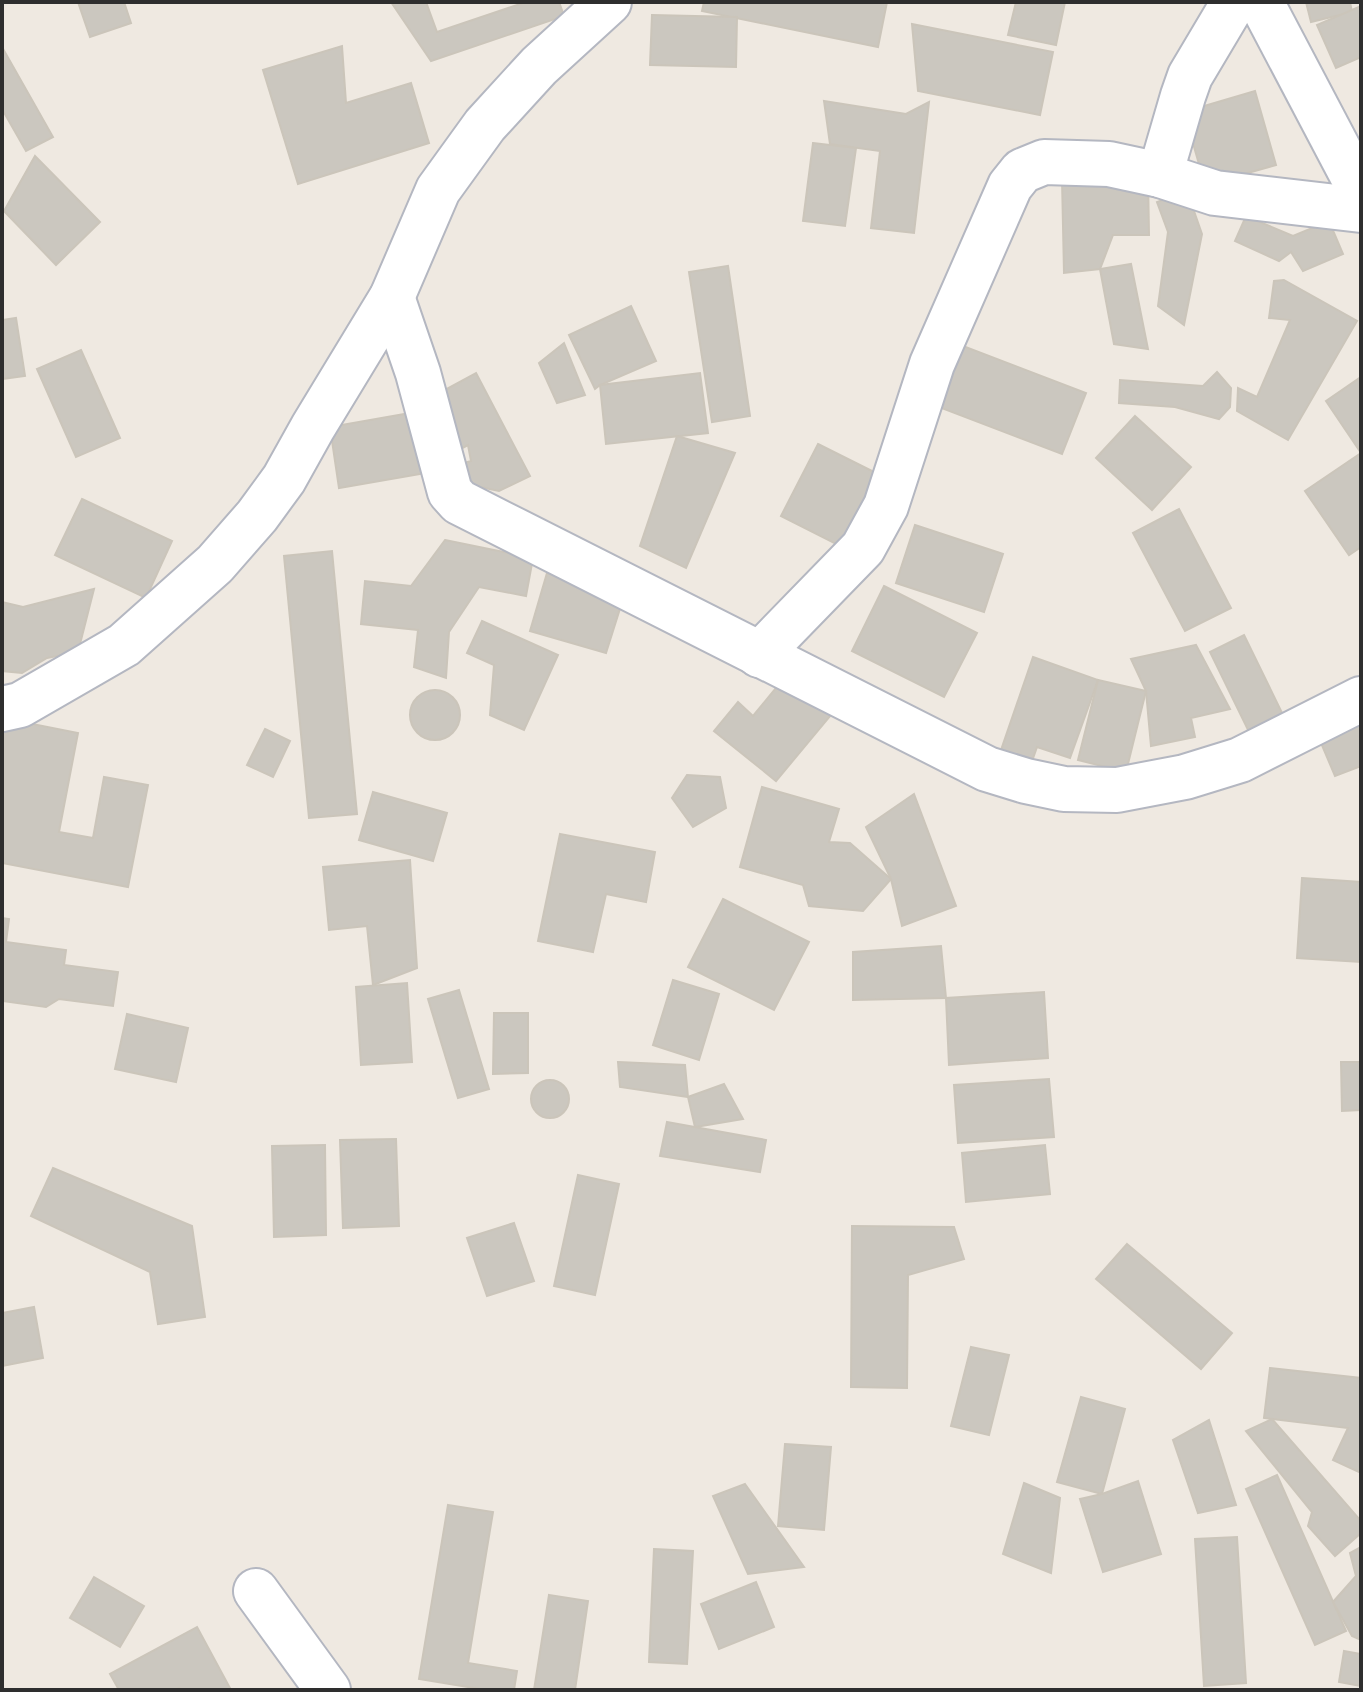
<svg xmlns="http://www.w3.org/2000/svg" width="1363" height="1692" font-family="'Alegreya Sans',sans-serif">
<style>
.building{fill:#cbc7bf;stroke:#cbc5ba;stroke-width:2}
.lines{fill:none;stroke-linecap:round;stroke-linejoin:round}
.street-casing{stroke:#b4b7c1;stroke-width:48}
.street{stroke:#fff;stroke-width:44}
</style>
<rect width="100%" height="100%" fill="#efe9e1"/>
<g class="building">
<path d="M 78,2 L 124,2 L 131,23 L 90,37 Z"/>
<path d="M 391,2 L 426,2 L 437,32 L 526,2 L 559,2 L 564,16 L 431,61 Z"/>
<path d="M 704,2 L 887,2 L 878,47 L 702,11 Z"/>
<path d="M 1016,2 L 1065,2 L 1056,45 L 1008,35 Z"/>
<path d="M 1306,2 L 1350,2 L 1352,12 L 1311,22 Z"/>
<path d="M 1361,6 L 1361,57 L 1336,68 L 1317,25 Z"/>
<path d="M 652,15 L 737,17 L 736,67 L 650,65 Z"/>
<path d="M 912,24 L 1053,52 L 1040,115 L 918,91 Z"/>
<path d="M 342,46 L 346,103 L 411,83 L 429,143 L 298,184 L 263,70 Z"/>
<path d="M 2,47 L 53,137 L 26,151 L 2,109 Z"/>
<path d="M 1255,91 L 1276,165 L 1205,185 L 1184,112 Z"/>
<path d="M 824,101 L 906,114 L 929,102 L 914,233 L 871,228 L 880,151 L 830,144 Z"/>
<path d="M 813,143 L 856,148 L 845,226 L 803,221 Z"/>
<path d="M 35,156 L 100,222 L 56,265 L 4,211 Z"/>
<path d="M 1148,177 L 1149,235 L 1113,235 L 1100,269 L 1064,273 L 1062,179 Z"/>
<path d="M 1187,191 L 1202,234 L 1184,325 L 1158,306 L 1168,232 L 1157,202 Z"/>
<path d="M 1246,216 L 1293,236 L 1329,221 L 1343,254 L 1303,271 L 1291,252 L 1279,261 L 1235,241 Z"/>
<path d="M 1131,264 L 1148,349 L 1114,344 L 1100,269 Z"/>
<path d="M 728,266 L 750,416 L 712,422 L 689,272 Z"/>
<path d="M 1284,280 L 1357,321 L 1288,440 L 1237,411 L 1238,388 L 1257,397 L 1290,320 L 1269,318 L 1274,281 Z"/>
<path d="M 631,306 L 656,361 L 600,385 L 595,389 L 569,335 Z"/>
<path d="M 16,318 L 25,376 L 2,379 L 2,320 Z"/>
<path d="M 564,343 L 585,395 L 557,403 L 539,363 Z"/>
<path d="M 955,343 L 1086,393 L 1062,454 L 931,404 Z"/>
<path d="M 81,350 L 120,438 L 76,457 L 37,369 Z"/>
<path d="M 1217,372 L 1231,388 L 1230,407 L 1219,419 L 1175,407 L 1119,403 L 1120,380 L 1203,386 Z"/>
<path d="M 476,373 L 530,476 L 499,491 L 471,485 L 457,465 L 471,461 L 468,445 L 455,452 L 441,392 Z"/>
<path d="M 700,373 L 708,433 L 606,444 L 600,385 Z"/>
<path d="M 1361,377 L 1361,547 L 1349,555 L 1305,491 L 1361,453 L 1326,401 Z"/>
<path d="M 416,412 L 426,473 L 339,488 L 330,427 Z"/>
<path d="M 1135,416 L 1191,467 L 1152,510 L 1096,458 Z"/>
<path d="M 677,436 L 735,453 L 686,568 L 640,546 Z"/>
<path d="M 818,444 L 884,477 L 848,550 L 781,516 Z"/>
<path d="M 82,499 L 172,541 L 146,598 L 55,555 Z"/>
<path d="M 1179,509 L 1231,608 L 1185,631 L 1133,533 Z"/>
<path d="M 915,525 L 1003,554 L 984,612 L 896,583 Z"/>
<path d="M 445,540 L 533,558 L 526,596 L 479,587 L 449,632 L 446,678 L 414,667 L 418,630 L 361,624 L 365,581 L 411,586 Z"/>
<path d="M 332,551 L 357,814 L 309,818 L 284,556 Z"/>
<path d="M 547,573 L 624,596 L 606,653 L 530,631 Z"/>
<path d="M 884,586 L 977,633 L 944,697 L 852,651 Z"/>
<path d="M 94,589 L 78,652 L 47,658 L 22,673 L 2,671 L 2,602 L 23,607 Z"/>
<path d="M 482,621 L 558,655 L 524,730 L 490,715 L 494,665 L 467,653 Z"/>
<path d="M 1244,635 L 1284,717 L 1250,734 L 1210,652 Z"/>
<path d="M 1196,645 L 1230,709 L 1191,718 L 1195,737 L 1151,746 L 1146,691 L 1131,659 Z"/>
<path d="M 1033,657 L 1098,680 L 1070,758 L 1037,747 L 1030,767 L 999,756 Z"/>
<path d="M 785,677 L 831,715 L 776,781 L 714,731 L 738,702 L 753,716 Z"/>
<path d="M 1098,680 L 1146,691 L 1126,772 L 1078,760 Z"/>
<circle cx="435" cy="715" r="25"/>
<path d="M 1361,705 L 1361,766 L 1335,776 L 1313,724 Z"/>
<path d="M 2,718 L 78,733 L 59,832 L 93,838 L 104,777 L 148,785 L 128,887 L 2,863 Z"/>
<path d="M 265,729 L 290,741 L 273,777 L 247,765 Z"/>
<path d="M 687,775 L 720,777 L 726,808 L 693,827 L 672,798 Z"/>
<path d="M 762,787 L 839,809 L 829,842 L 850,843 L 891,879 L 863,911 L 809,906 L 803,885 L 740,867 Z"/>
<path d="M 373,792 L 447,813 L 433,861 L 359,840 Z"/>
<path d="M 914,794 L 956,906 L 902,926 L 891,879 L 866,827 Z"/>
<path d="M 560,834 L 655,852 L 646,902 L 606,894 L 593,952 L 538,941 Z"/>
<path d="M 410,860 L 417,968 L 373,985 L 367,926 L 329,930 L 323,867 Z"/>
<path d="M 1302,878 L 1361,882 L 1361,962 L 1297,958 Z"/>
<path d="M 723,899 L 809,942 L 774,1010 L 688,967 Z"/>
<path d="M 2,918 L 9,919 L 6,942 L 66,950 L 64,965 L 118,972 L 113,1006 L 59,999 L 46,1007 L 2,1001 Z"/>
<path d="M 941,946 L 946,998 L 853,1000 L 853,952 Z"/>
<path d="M 673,980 L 719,994 L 699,1060 L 653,1045 Z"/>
<path d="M 407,983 L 412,1062 L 361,1065 L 356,987 Z"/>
<path d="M 459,990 L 489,1089 L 458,1098 L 428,999 Z"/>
<path d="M 1044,992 L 1048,1058 L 949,1065 L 946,998 Z"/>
<path d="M 494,1013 L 528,1013 L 528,1073 L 493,1074 Z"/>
<path d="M 127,1014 L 188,1028 L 176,1082 L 115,1069 Z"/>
<path d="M 618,1062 L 685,1065 L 688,1097 L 620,1087 Z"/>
<path d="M 1341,1062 L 1361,1062 L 1361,1110 L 1342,1111 Z"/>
<path d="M 1049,1079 L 1054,1137 L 958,1143 L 954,1085 Z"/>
<circle cx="550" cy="1099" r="19"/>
<path d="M 724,1084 L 743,1119 L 695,1127 L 688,1097 Z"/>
<path d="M 667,1122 L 766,1140 L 760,1172 L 660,1156 Z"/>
<path d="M 396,1139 L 399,1226 L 343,1228 L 340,1140 Z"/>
<path d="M 325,1145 L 326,1235 L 274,1237 L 272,1146 Z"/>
<path d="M 1045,1145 L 1050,1194 L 966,1202 L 962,1153 Z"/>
<path d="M 53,1168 L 192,1226 L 205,1317 L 158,1324 L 150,1272 L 31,1216 Z"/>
<path d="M 578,1175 L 619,1184 L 595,1295 L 554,1286 Z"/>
<path d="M 514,1223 L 534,1281 L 487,1296 L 467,1238 Z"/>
<path d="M 852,1226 L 954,1227 L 964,1259 L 908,1275 L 907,1388 L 851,1387 Z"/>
<path d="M 1127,1244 L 1232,1333 L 1201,1369 L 1096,1279 Z"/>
<path d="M 34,1307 L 43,1358 L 2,1366 L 2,1313 Z"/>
<path d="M 971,1347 L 1009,1355 L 989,1435 L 951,1426 Z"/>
<path d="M 1270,1368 L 1361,1378 L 1361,1473 L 1333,1460 L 1348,1428 L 1264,1418 Z"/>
<path d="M 1081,1397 L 1125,1409 L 1102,1494 L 1057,1482 Z"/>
<path d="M 1272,1419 L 1361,1521 L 1361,1533 L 1335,1556 L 1308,1526 L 1312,1512 L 1246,1431 Z"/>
<path d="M 1209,1420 L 1236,1505 L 1198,1513 L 1173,1440 Z"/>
<path d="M 785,1444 L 831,1447 L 824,1530 L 778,1526 Z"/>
<path d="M 1277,1475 L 1346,1631 L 1315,1645 L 1246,1489 Z"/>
<path d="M 1138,1481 L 1161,1554 L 1103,1572 L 1080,1499 L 1102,1494 Z"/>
<path d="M 1024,1483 L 1060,1498 L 1051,1573 L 1003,1554 Z"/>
<path d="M 745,1484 L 804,1567 L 748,1574 L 713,1496 Z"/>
<path d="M 448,1505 L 493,1512 L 468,1663 L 517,1671 L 514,1690 L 486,1690 L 419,1679 Z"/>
<path d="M 1237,1537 L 1246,1683 L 1204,1686 L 1195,1539 Z"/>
<path d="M 1361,1547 L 1361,1640 L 1352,1636 L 1333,1602 L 1356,1576 L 1350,1553 Z"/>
<path d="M 654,1549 L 693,1551 L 687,1664 L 649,1662 Z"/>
<path d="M 94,1577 L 144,1606 L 120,1647 L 70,1618 Z"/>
<path d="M 756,1582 L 774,1627 L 719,1649 L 701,1604 Z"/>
<path d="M 549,1595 L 588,1601 L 575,1690 L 534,1690 Z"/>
<path d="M 197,1627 L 231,1690 L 180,1690 L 179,1688 L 175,1690 L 119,1690 L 110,1674 Z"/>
<path d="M 1344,1651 L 1361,1654 L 1361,1686 L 1339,1682 Z"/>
</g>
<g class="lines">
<g class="street-casing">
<g id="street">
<path d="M 1261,2 L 1361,192"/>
<path d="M 1160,175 L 1183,96 L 1190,76 L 1234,2"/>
<path d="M 392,297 L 418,373 L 450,492 L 459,502 L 987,769 L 1026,781 L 1064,789 L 1117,790 L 1185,777 L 1240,760 L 1361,699"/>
<path d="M 759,655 L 863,548 L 886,506 L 932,364 L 1010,186 L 1022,171 L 1044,162 L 1109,164 L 1160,175 L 1215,193 L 1361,210"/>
<path d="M 2,709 L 20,705 L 124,645 L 215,564 L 257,516 L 284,479 L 313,427 L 392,297 L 438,190 L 485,125 L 539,66 L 609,2"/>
<path d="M 256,1591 L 328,1690"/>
</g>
</g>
<use href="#street" class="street"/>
</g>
<rect width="1363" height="1692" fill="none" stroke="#2e2e2e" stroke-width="8"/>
</svg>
